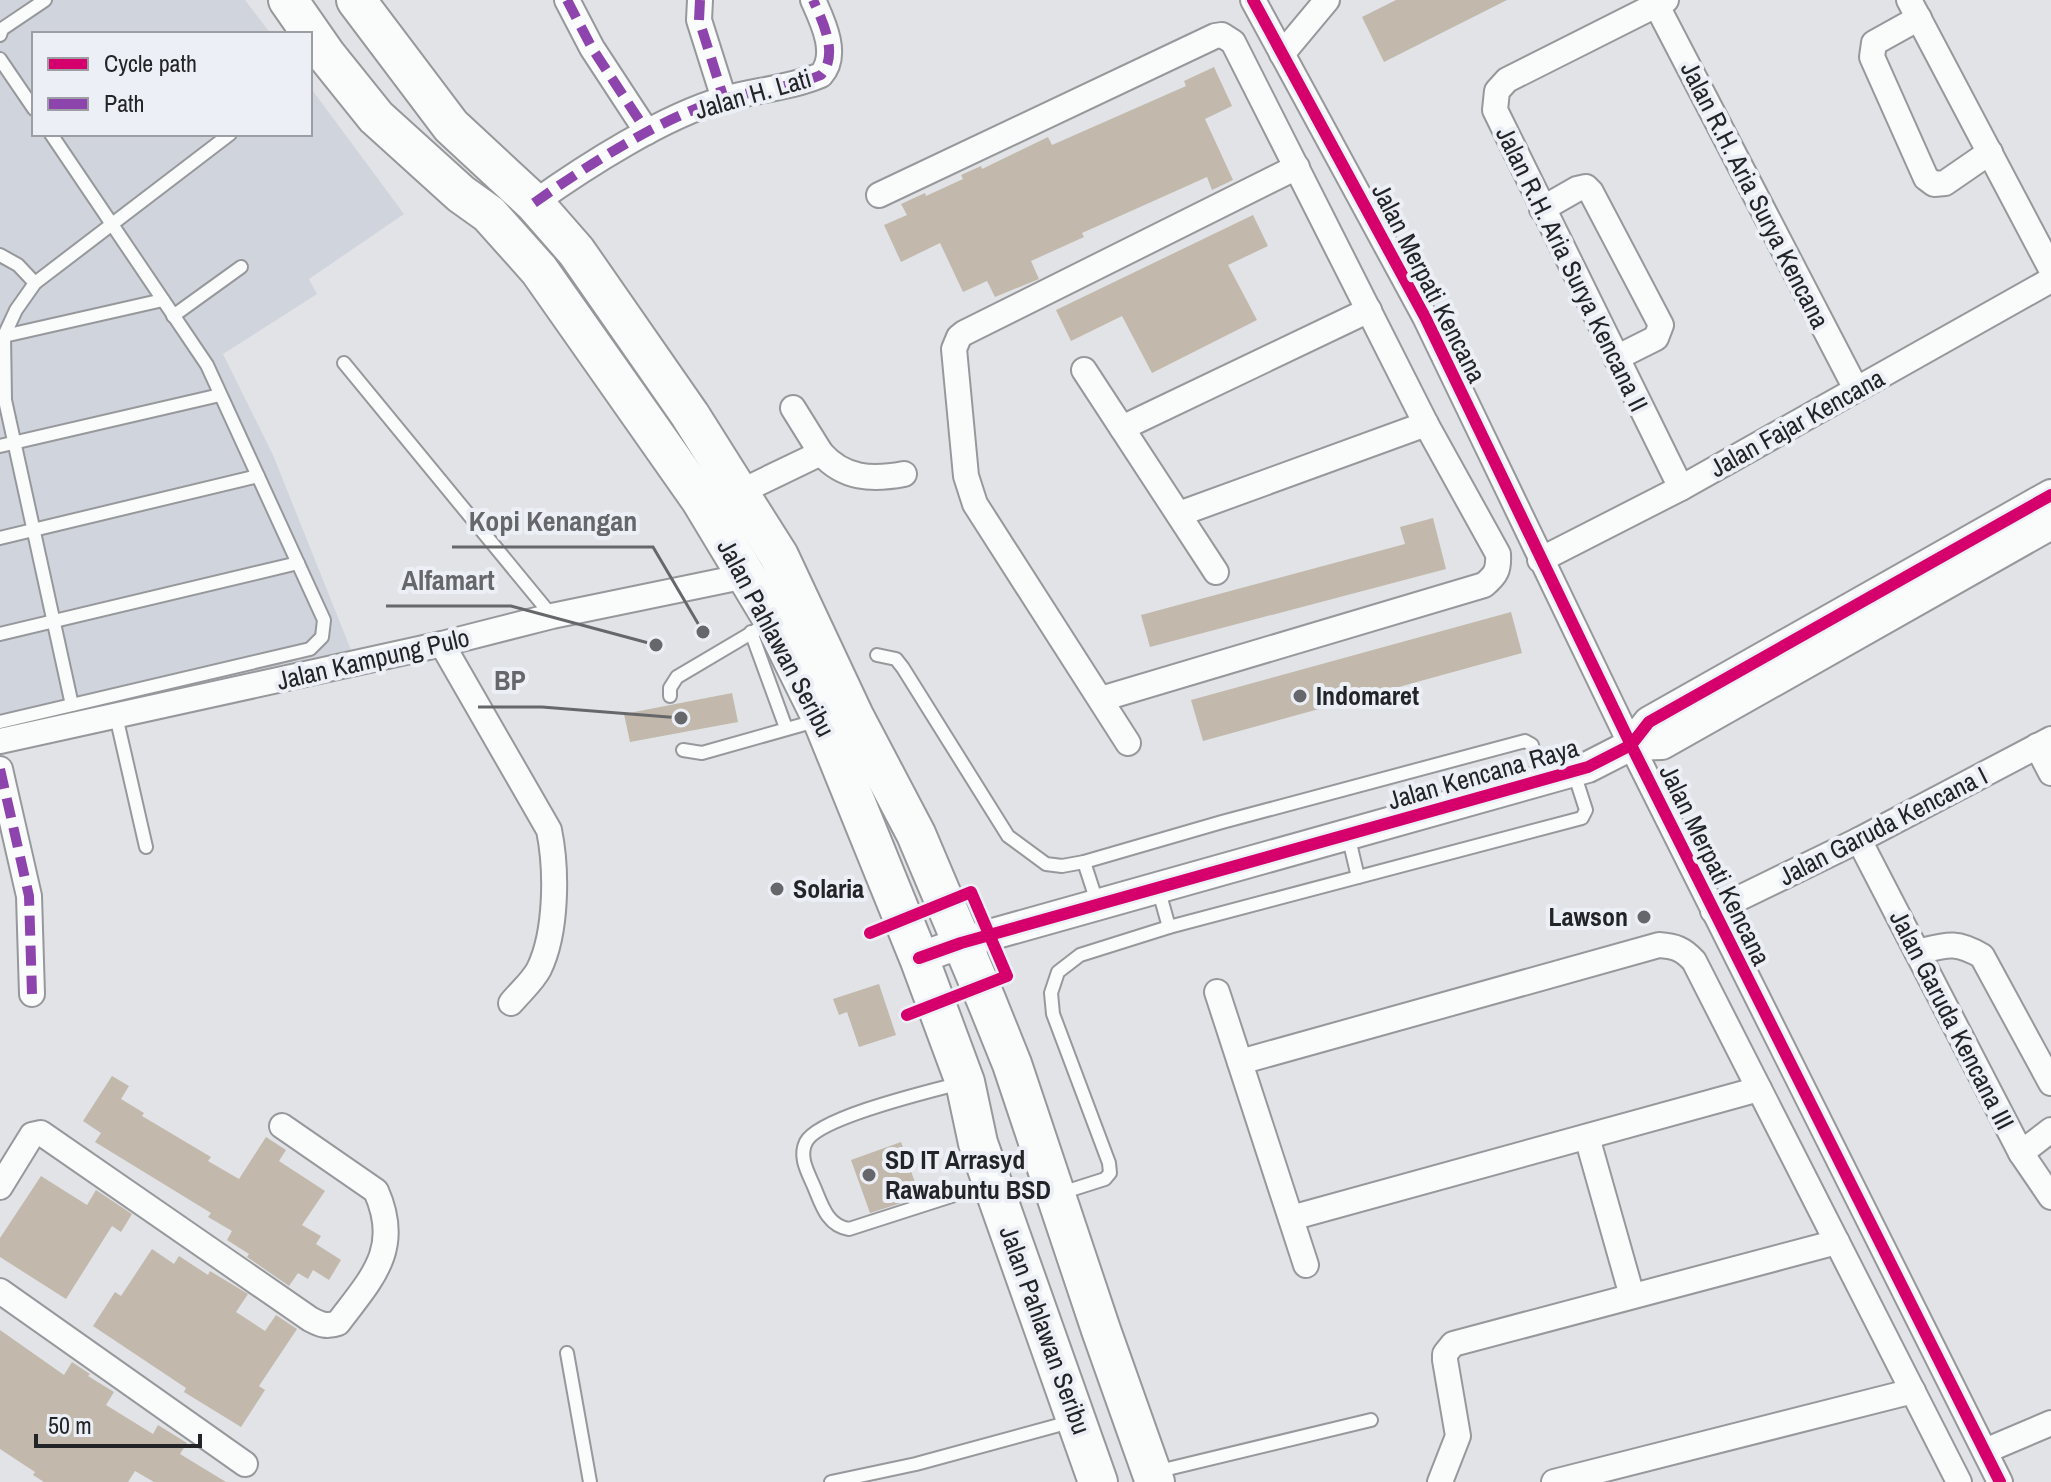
<svg xmlns="http://www.w3.org/2000/svg" width="2051" height="1482" font-family="'Archivo Narrow',sans-serif">
<style>
.built{fill:#d0d5dd}
.building{fill:#c2b9ac}
.lines{fill:none;stroke-linecap:round;stroke-linejoin:round}
.service-casing{stroke:#96989b;stroke-width:16}
.minor-casing{stroke:#96989b;stroke-width:28}
.tertiary-casing{stroke:#96989b;stroke-width:34}
.primary-casing{stroke:#96989b;stroke-width:42}
.service{stroke:#fafbfb;stroke-width:12}
.minor{stroke:#fafbfb;stroke-width:24}
.tertiary{stroke:#fafbfb;stroke-width:30}
.primary{stroke:#fafbfb;stroke-width:38}
.quiet{stroke:#8e44ad;stroke-width:10;stroke-dasharray:20 10;stroke-linecap:butt}
.cycleway-casing{stroke:#ecf0f6;stroke-width:17}
.cycleway{stroke:#d6006c;stroke-width:12}
.poi-dot{fill:#66676a;stroke:#ecf0f6;stroke-width:3}
.labels{text-anchor:middle;stroke-width:8;stroke-linejoin:round;paint-order:stroke}
.street-label{font-size:26px;fill:#232427;stroke:#ecf0f6}
.poi-label{font-size:26px;font-weight:bold;fill:#232427;stroke:#ecf0f6;text-anchor:start}
.leader{fill:none;stroke:#66676a;stroke-width:3}
.callout-dot{fill:#66676a;stroke:#ecf0f6;stroke-width:3}
.callout-label{font-size:28px;text-anchor:middle;font-weight:bold;fill:#66676a;stroke:#ecf0f6;stroke-width:8;stroke-linejoin:round;paint-order:stroke}
</style>
<rect width="100%" height="100%" fill="#e1e3e7"/>
<path class="built" d="M 0,0 L 245,0 L 271,34 L 34,34 L 34,134 L 310,134 L 310,87 L 404,214 L 309,279 L 317,294 L 223,354 L 273,455 L 353,655 L 0,733 Z"/>
<g class="building">
<path d="M 1396,0 L 1507,0 L 1384,62 L 1362,17 Z"/>
<path d="M 1214,67 L 1232,106 L 1205,119 L 1233,180 L 1212,190 L 1207,177 L 1082,233 L 1084,237 L 1031,261 L 1039,279 L 995,297 L 987,281 L 963,292 L 940,243 L 901,262 L 884,225 L 907,215 L 901,204 L 925,193 L 926,196 L 963,179 L 961,175 L 981,166 L 982,169 L 1048,137 L 1052,145 L 1186,86 L 1184,81 Z"/>
<path d="M 1253,215 L 1268,246 L 1228,265 L 1257,320 L 1152,373 L 1122,316 L 1071,341 L 1056,310 Z"/>
<path d="M 1433,518 L 1446,569 L 1150,647 L 1141,615 L 1405,544 L 1400,527 Z"/>
<path d="M 1511,612 L 1522,653 L 1203,741 L 1191,700 Z"/>
<path d="M 732,693 L 738,722 L 630,742 L 624,714 Z"/>
<path d="M 879,984 L 896,1035 L 859,1047 L 847,1012 L 839,1015 L 833,999 Z"/>
<path d="M 112,1076 L 129,1086 L 121,1099 L 144,1113 L 142,1116 L 211,1157 L 208,1161 L 239,1179 L 266,1137 L 286,1150 L 279,1161 L 325,1191 L 302,1225 L 321,1236 L 316,1244 L 341,1260 L 329,1280 L 313,1270 L 308,1279 L 298,1273 L 289,1286 L 247,1257 L 249,1254 L 227,1240 L 232,1231 L 208,1217 L 211,1213 L 95,1142 L 101,1133 L 83,1121 Z"/>
<path d="M 901,1142 L 920,1197 L 870,1213 L 851,1160 Z"/>
<path d="M 41,1176 L 87,1205 L 96,1190 L 132,1214 L 121,1232 L 112,1226 L 66,1299 L 0,1257 L 0,1238 Z"/>
<path d="M 152,1249 L 174,1264 L 179,1256 L 208,1275 L 210,1271 L 248,1294 L 236,1312 L 265,1331 L 276,1315 L 297,1329 L 259,1386 L 265,1390 L 241,1427 L 184,1392 L 186,1388 L 93,1326 L 115,1292 L 121,1296 Z"/>
<path d="M 0,1330 L 64,1375 L 72,1362 L 90,1374 L 88,1376 L 114,1392 L 106,1405 L 153,1434 L 158,1425 L 187,1443 L 180,1454 L 226,1482 L 154,1482 L 135,1471 L 128,1482 L 44,1482 L 33,1475 L 35,1472 L 0,1449 Z"/>
</g>
<g class="lines">
<g class="service-casing">
<g id="service">
<path d="M 0,35 L 2,29 L 45,0"/>
<path d="M 0,59 L 34,109"/>
<path d="M 0,255 L 18,265 L 35,283"/>
<path d="M 173,316 L 241,267"/>
<path d="M 4,336 L 163,300"/>
<path d="M 344,363 L 552,616"/>
<path d="M 0,446 L 220,395"/>
<path d="M 0,538 L 258,476"/>
<path d="M 751,632 L 786,728"/>
<path d="M 0,634 L 298,563"/>
<path d="M 877,655 L 896,659 L 903,668 L 1008,836 L 1046,864 L 1062,866 L 1084,862 L 1222,822 L 1525,741 L 1532,745 L 1541,780"/>
<path d="M 670,696 L 670,688 L 677,677 L 770,622"/>
<path d="M 72,705 L 5,400 L 4,336 L 16,310 L 35,283 L 230,134"/>
<path d="M 116,716 L 146,847"/>
<path d="M 0,722 L 310,649 L 322,637 L 324,620 L 207,365 L 51,134"/>
<path d="M 683,750 L 702,753 L 819,720"/>
<path d="M 1348,835 L 1358,877"/>
<path d="M 1084,862 L 1098,905"/>
<path d="M 1158,888 L 1169,927"/>
<path d="M 961,1083 C 931,1091 819,1117 806,1142 C 798,1158 809,1174 815,1189 C 822,1206 828,1226 849,1229 L 989,1184"/>
<path d="M 1058,1194 L 1105,1179 L 1110,1173 L 1109,1163 L 1053,1014 L 1051,993 L 1058,972 L 1080,955 L 1169,927 L 1582,818 L 1586,810 L 1574,773"/>
<path d="M 567,1353 L 590,1482"/>
<path d="M 1155,1472 L 1371,1420"/>
<path d="M 831,1482 L 916,1464 L 1070,1422"/>
</g>
</g>
<g class="minor-casing">
<g id="minor">
<path d="M 567,0 L 592,48 L 647,132"/>
<path d="M 700,0 L 699,20 L 724,99"/>
<path d="M 1253,0 L 1425,317 L 1631,745 L 2000,1482"/>
<path d="M 1656,0 L 1656,4 L 1856,389"/>
<path d="M 1666,0 L 1507,80 L 1497,91 L 1495,110 L 1681,488"/>
<path d="M 1909,0 L 2051,269"/>
<path d="M 1919,18 L 1874,43 L 1872,57 L 1926,178 L 1934,184 L 1945,183 L 1990,152"/>
<path d="M 1282,54 L 1327,0"/>
<path d="M 879,195 L 1215,36 L 1222,35 L 1233,42 L 1426,424 L 1498,554 C 1499,570 1496,575 1484,585 L 1101,699"/>
<path d="M 534,203 C 586,166 664,116 724,99 C 756,90 790,88 821,75 C 839,55 823,22 813,0"/>
<path d="M 1542,209 L 1577,189 L 1586,187 L 1591,192 L 1661,325 L 1656,338 L 1616,358"/>
<path d="M 1084,370 L 1216,572"/>
<path d="M 793,408 L 821,453"/>
<path d="M 1122,428 L 1369,310"/>
<path d="M 740,492 L 821,453 C 844,479 872,480 904,474"/>
<path d="M 1179,514 L 1426,424"/>
<path d="M 1540,560 L 1681,488 L 2051,280"/>
<path d="M 442,644 L 549,830 C 557,869 557,932 539,969 C 533,981 520,992 511,1003"/>
<path d="M 0,741 L 442,644 L 552,616 L 746,576"/>
<path d="M 1128,743 L 975,504 L 966,476 L 954,349 L 959,337 L 964,333 L 1297,167"/>
<path d="M 2037,746 L 2051,773"/>
<path d="M 0,769 L 29,896 L 32,994"/>
<path d="M 1859,840 L 2021,1153 L 2051,1197"/>
<path d="M 1713,911 L 1859,840 L 2051,739"/>
<path d="M 1917,952 C 1946,945 1955,940 1982,956 L 2051,1083"/>
<path d="M 1217,992 L 1306,1265"/>
<path d="M 1240,1062 L 1659,945 C 1675,946 1683,949 1694,961 L 1959,1482"/>
<path d="M 1587,1137 L 1632,1296"/>
<path d="M 2021,1153 L 2051,1130"/>
<path d="M 0,1187 L 32,1135 L 41,1133 L 310,1319 C 321,1325 327,1327 338,1323 C 372,1278 402,1249 376,1191 L 282,1126"/>
<path d="M 1291,1218 L 1759,1089"/>
<path d="M 0,1291 L 245,1464"/>
<path d="M 1985,1451 L 2051,1423"/>
<path d="M 1440,1482 L 1458,1436 L 1445,1360 L 1445,1354 L 1453,1344 L 1837,1242"/>
<path d="M 1554,1482 L 1913,1391"/>
</g>
</g>
<g class="tertiary-casing">
<g id="tertiary">
<path d="M 1631,745 L 1662,744 L 2051,524"/>
<path d="M 919,958 L 961,943 L 1588,767 L 1631,745 L 1649,722 L 2051,495"/>
</g>
</g>
<g class="primary-casing">
<g id="primary">
<path d="M 288,0 L 327,56 L 376,117 L 461,194 L 489,214 L 539,270 L 700,499 L 773,620 L 822,719 L 919,958 L 965,1082 L 978,1143 L 1098,1482"/>
<path d="M 356,0 L 451,126 L 534,203 L 576,251 L 690,415 L 779,556 L 854,716 L 916,834 L 987,1002 L 1012,1064 L 1101,1330 L 1155,1482"/>
</g>
</g>
<use href="#service" class="service"/>
<use href="#minor" class="minor"/>
<use href="#tertiary" class="tertiary"/>
<use href="#primary" class="primary"/>
<g class="quiet">
<path d="M 567,0 L 592,48 L 647,132"/>
<path d="M 700,0 L 699,20 L 724,99"/>
<path d="M 534,203 C 586,166 664,116 724,99 C 756,90 790,88 821,75 C 839,55 823,22 813,0"/>
<path d="M 0,769 L 29,896 L 32,994"/>
</g>
<g class="cycleway-casing">
<g id="cycleway">
<path d="M 1253,0 L 1425,317 L 1631,745 L 2000,1482"/>
<path d="M 870,933 L 971,892 L 1007,976 L 907,1015"/>
<path d="M 919,958 L 961,943 L 1588,767 L 1631,745 L 1649,722 L 2051,495"/>
</g>
</g>
<use href="#cycleway" class="cycleway"/>
</g>
<g class="poi-dot">
<circle cx="1300" cy="696" r="8"/>
<circle cx="777" cy="889" r="8"/>
<circle cx="1644" cy="917" r="8"/>
<circle cx="869" cy="1175" r="8"/>
</g>
<g class="labels">
<g class="street-label">
<text transform="translate(753 94) rotate(-16)" y="9">Jalan H. Lati</text>
<text transform="translate(1755 195) rotate(63)" y="9">Jalan R.H. Aria Surya Kencana</text>
<text transform="translate(1572 269) rotate(64)" y="9">Jalan R.H. Aria Surya Kencana II</text>
<text transform="translate(1429 283) rotate(63)" y="9">Jalan Merpati Kencana</text>
<text transform="translate(1797 423) rotate(-29)" y="9">Jalan Fajar Kencana</text>
<text transform="translate(776 638) rotate(62)" y="9">Jalan Pahlawan Seribu</text>
<text transform="translate(373 659) rotate(-13)" y="9">Jalan Kampung Pulo</text>
<text transform="translate(1483 774) rotate(-16)" y="9">Jalan Kencana Raya</text>
<text transform="translate(1883 826) rotate(-27)" y="9">Jalan Garuda Kencana I</text>
<text transform="translate(1715 865) rotate(64)" y="9">Jalan Merpati Kencana</text>
<text transform="translate(1952 1020) rotate(63)" y="9">Jalan Garuda Kencana III</text>
<text transform="translate(1045 1330) rotate(70)" y="9">Jalan Pahlawan Seribu</text>
</g>
<g class="poi-label">
<text x="1316" y="705">Indomaret</text>
<text x="793" y="898">Solaria</text>
<text x="1628" y="926" text-anchor="end">Lawson</text>
<text x="885" y="1169">SD IT Arrasyd<tspan x="885" dy="30">Rawabuntu BSD</tspan></text>
</g>
</g>
<path class="leader" d="M703 632L653 547H452M656 645L511 606H386M681 718L542 707H478"/>
<g class="callout-dot">
<circle cx="703" cy="632" r="8"/>
<circle cx="656" cy="645" r="8"/>
<circle cx="681" cy="718" r="8"/>
</g>
<g class="callout-label">
<text x="553" y="531">Kopi Kenangan</text>
<text x="448" y="590">Alfamart</text>
<text x="510" y="690">BP</text>
</g>
<rect x="32" y="32" width="280" height="104" fill="#ecf0f6" stroke="#9c9ea3" stroke-width="2"/>
<rect x="48" y="58" width="40" height="12" fill="#d6006c" stroke="#9c9ea3" stroke-width="2"/>
<text x="104" y="72" font-size="24" fill="#232427">Cycle path</text>
<rect x="48" y="98" width="40" height="12" fill="#8e44ad" stroke="#9c9ea3" stroke-width="2"/>
<text x="104" y="112" font-size="24" fill="#232427">Path</text>
<path d="M36 1434v12h164v-12" fill="none" stroke="#232427" stroke-width="4"/>
<text x="48" y="1434" font-size="24" fill="#232427" stroke="#ecf0f6" stroke-width="6" paint-order="stroke">50 m</text>
</svg>
